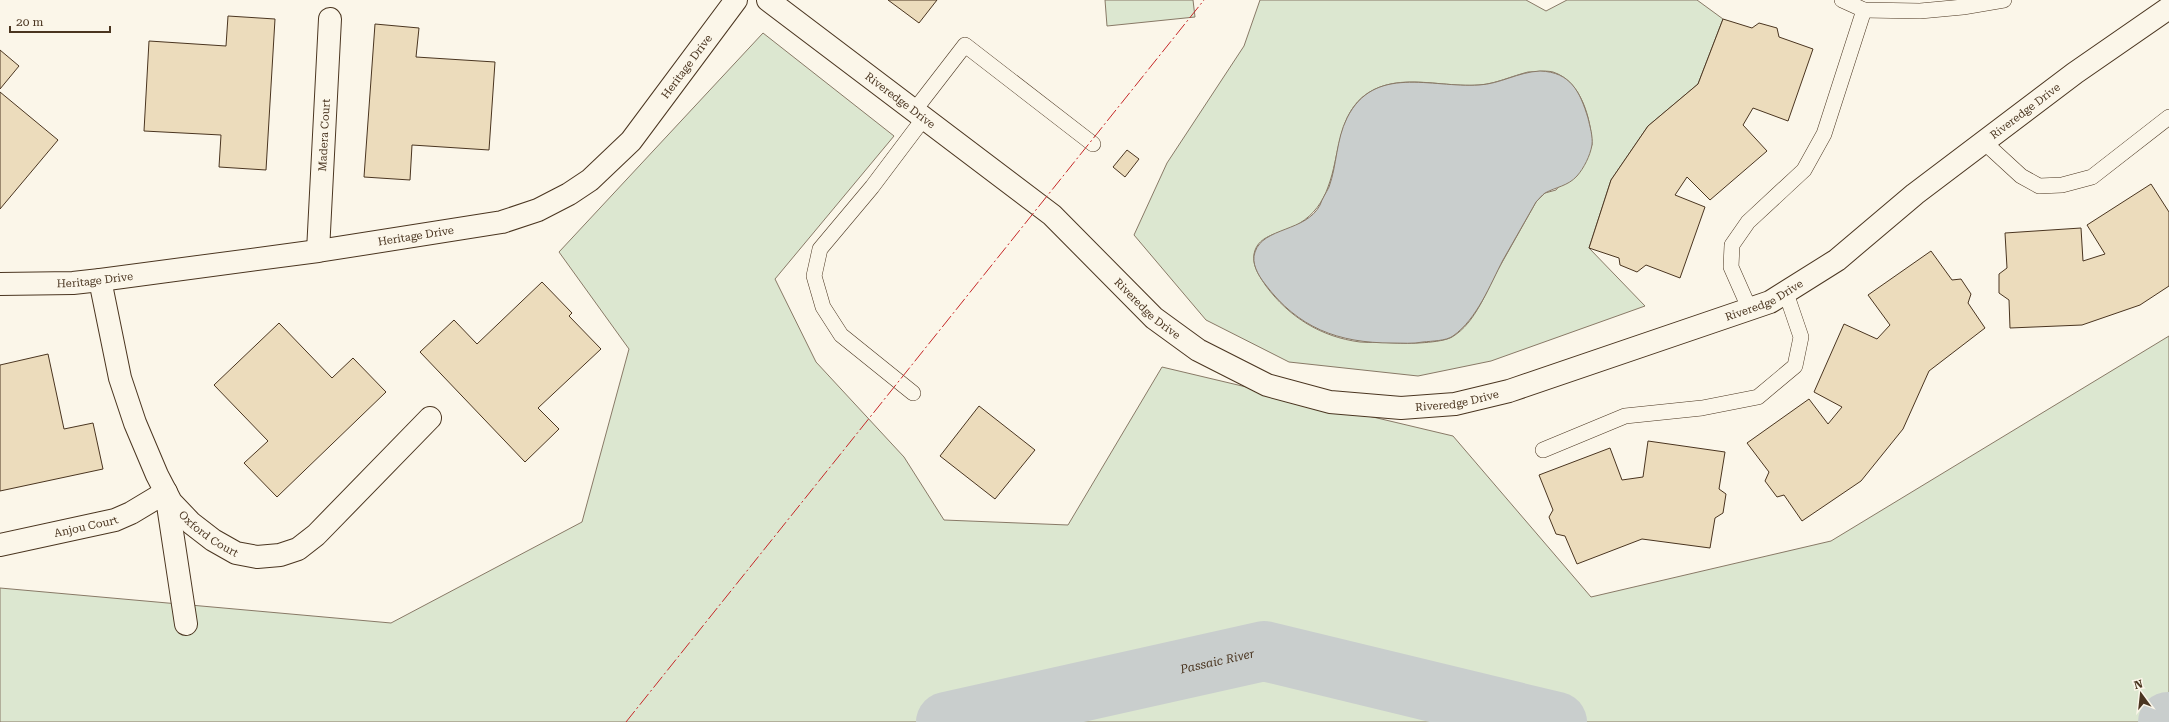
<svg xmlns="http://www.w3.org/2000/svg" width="2169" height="722" font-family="'Roboto Serif',serif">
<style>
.green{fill:#dce7d0;stroke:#887966;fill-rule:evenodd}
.water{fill:#c9cecd;stroke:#887966}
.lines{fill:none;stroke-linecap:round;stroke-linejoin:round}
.river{stroke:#c9cecd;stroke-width:60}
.building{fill:#ecdcbc;stroke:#4a3520}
.service-casing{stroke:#4a3520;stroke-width:16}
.minor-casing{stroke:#4a3520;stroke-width:24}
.service{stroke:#fbf6e9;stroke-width:15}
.minor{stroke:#fbf6e9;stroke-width:22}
.power{stroke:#c62828;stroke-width:1;stroke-dasharray:14 3 2 3;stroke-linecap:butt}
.labels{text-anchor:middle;stroke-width:3;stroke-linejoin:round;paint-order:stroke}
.street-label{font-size:11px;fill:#4a3520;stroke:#fbf6e9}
.water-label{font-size:12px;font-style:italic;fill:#4a3520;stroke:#fbf6e9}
</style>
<rect width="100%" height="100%" fill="#fbf6e9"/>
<g class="green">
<path d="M 1105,0 L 1193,0 L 1195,17 L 1107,26 Z"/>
<path d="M 1260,0 L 1526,0 L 1546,11 L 1567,0 L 1697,0 L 1723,19 L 1698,84 L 1648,126 L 1611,180 L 1589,248 L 1645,306 L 1491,361 L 1418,376 L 1289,362 L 1206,320 L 1134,235 L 1167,163 L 1244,46 ZM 1528,72 C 1535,72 1545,70 1553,72 C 1581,81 1591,118 1592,145 L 1556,190 L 1545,193 L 1536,202 C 1524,223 1512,245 1500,266 C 1487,289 1476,323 1452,337 C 1442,343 1407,344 1395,343 C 1383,342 1372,343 1360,342 C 1321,337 1289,317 1266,286 C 1260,277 1252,266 1254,254 C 1258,232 1286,234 1300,223 C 1313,215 1323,202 1328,187 C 1340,156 1337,113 1368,93 C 1401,72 1442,88 1479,85 C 1495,84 1512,76 1528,72 Z"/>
<path d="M 763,33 L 894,136 L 775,279 L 816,362 L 904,457 L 944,520 L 1068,525 L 1162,367 L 1453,436 L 1591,597 L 1831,541 L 2169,336 L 2169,722 L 0,722 L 0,588 L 391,623 L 582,522 L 629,349 L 559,252 Z"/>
</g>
<path class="water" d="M 1540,71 C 1571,72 1580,92 1588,118 C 1590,127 1593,136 1592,145 C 1590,156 1584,168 1577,176 C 1568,186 1556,187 1545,193 C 1542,195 1539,199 1536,202 C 1525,221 1514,241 1503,260 C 1490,285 1477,319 1453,336 C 1446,341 1432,341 1423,342 C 1412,344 1403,343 1392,343 C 1338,343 1298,328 1265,284 C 1258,275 1251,263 1255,252 C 1263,227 1306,232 1320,205 C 1322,199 1326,193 1329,187 C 1337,165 1336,140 1347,118 C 1374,64 1431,88 1479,85 C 1500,84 1518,72 1540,71 Z"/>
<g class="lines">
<g class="river">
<path id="s1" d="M 946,722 L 1264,651 L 1557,722"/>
<path d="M 2168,722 L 2169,722"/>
</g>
</g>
<g class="building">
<path d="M 888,0 L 937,0 L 919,23 Z"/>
<path d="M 228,16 L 275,19 L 266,170 L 219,167 L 221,135 L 144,131 L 149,41 L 226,46 Z"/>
<path d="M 1723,19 L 1752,28 L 1759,23 L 1777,28 L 1779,37 L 1813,49 L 1788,121 L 1753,108 L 1743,125 L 1767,151 L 1710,200 L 1687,177 L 1675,195 L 1705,207 L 1680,278 L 1646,265 L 1637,272 L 1620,265 L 1619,258 L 1589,248 L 1611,180 L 1648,126 L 1698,84 Z"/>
<path d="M 375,24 L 419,28 L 416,57 L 495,62 L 489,150 L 412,145 L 410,180 L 364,177 Z"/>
<path d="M 0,50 L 19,66 L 0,89 Z"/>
<path d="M 0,92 L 58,140 L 0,209 Z"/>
<path d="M 1127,150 L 1139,159 L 1125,177 L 1113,167 Z"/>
<path d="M 2151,184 L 2169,212 L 2169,286 L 2140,305 L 2082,325 L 2010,328 L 2009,300 L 1999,293 L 1999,274 L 2007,268 L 2005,233 L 2081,228 L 2083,261 L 2105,254 L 2087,225 Z"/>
<path d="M 1931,251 L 1952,280 L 1961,279 L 1971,294 L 1968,303 L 1985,328 L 1929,371 L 1903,429 L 1861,481 L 1802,521 L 1784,495 L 1777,497 L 1765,481 L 1769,472 L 1747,443 L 1809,399 L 1828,424 L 1842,407 L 1814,392 L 1844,324 L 1877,339 L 1890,325 L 1868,295 Z"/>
<path d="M 542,282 L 572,313 L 569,316 L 601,349 L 538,408 L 559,429 L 525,462 L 420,352 L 454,320 L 477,344 Z"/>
<path d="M 279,323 L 332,378 L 353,358 L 386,392 L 277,497 L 244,463 L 268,441 L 214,385 Z"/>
<path d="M 48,354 L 64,429 L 93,423 L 103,469 L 0,491 L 0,365 Z"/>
<path d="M 979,406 L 1035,450 L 995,499 L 940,456 Z"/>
<path d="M 1648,441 L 1725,452 L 1719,489 L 1726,494 L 1723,513 L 1715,518 L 1710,548 L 1642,539 L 1577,564 L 1565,536 L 1556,534 L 1549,517 L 1553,510 L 1539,475 L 1610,448 L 1622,480 L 1643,477 Z"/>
</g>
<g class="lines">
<g class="service-casing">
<g id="service">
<path d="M 1842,0 L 1864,10 L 1920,11 L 1963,7 L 2004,0"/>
<path d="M 914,111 L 965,45 L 1093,144"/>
<path d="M 1984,142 L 2021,176 L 2039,186 L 2062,185 L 2092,177 L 2169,117"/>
<path d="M 1750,310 L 1731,267 L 1732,245 L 1748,222 L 1804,170 L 1824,134 L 1864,10"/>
<path d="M 913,393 L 841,335 L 823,307 L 814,276 L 820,249 L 872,187 L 924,118"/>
<path d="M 1543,450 L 1625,416 L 1702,408 L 1758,397 L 1795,366 L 1801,337 L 1786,293"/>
</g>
</g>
<g class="minor-casing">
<g id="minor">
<path id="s2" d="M 768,0 L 1052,215 L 1154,318 L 1198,350 L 1267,385 L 1330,402 L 1401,408 L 1455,404 L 1509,391 L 1770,302 L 1837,260 L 1915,194 L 2075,73 L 2169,8"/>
<path id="s3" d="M 318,251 L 330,19"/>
<path id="s4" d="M 100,280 L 120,378 L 135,423 L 157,475 L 171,502 L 191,523 L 213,540 L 236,553 L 257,557 L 280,555 L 298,549 L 316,535 L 430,418"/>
<path id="s5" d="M 0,284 L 73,283 L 100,280 L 318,251 L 502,222 L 538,210 L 569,194 L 590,180 L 631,141 L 736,0"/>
<path id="s6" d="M 0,545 L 115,520 L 131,513 L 166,492 L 186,624"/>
</g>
</g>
<use href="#service" class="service"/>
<use href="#minor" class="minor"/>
<path class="power" d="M 626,722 L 1204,0"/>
</g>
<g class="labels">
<g class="street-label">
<text dy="4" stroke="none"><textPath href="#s5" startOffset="754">Heritage Drive</textPath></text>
<text dy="4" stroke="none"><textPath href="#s2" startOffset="166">Riveredge Drive</textPath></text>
<text dy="4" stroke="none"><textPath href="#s2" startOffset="1474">Riveredge Drive</textPath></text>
<text dy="4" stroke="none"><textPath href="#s3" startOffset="116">Madera Court</textPath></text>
<text dy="4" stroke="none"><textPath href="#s5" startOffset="419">Heritage Drive</textPath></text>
<text dy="4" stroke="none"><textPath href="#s5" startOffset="95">Heritage Drive</textPath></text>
<text dy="4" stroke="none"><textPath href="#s2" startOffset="1150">Riveredge Drive</textPath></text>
<text dy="4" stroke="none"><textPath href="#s2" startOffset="490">Riveredge Drive</textPath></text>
<text dy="4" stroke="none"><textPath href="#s2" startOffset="826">Riveredge Drive</textPath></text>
<text dy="4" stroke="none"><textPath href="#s6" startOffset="88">Anjou Court</textPath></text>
<text dy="4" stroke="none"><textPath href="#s4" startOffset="284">Oxford Court</textPath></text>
</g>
<g class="water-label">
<text dy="4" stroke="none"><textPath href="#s1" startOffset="278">Passaic River</textPath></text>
</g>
</g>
<g transform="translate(2141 694) rotate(345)" stroke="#fbf6e9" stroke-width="3" paint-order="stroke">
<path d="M0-3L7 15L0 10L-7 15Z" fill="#4a3520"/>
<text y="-6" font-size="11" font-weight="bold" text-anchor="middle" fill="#4a3520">N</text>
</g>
<path d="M10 26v6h100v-6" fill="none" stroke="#4a3520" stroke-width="2"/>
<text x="16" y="26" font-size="12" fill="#4a3520" stroke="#fbf6e9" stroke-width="3" paint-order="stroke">20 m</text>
</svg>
